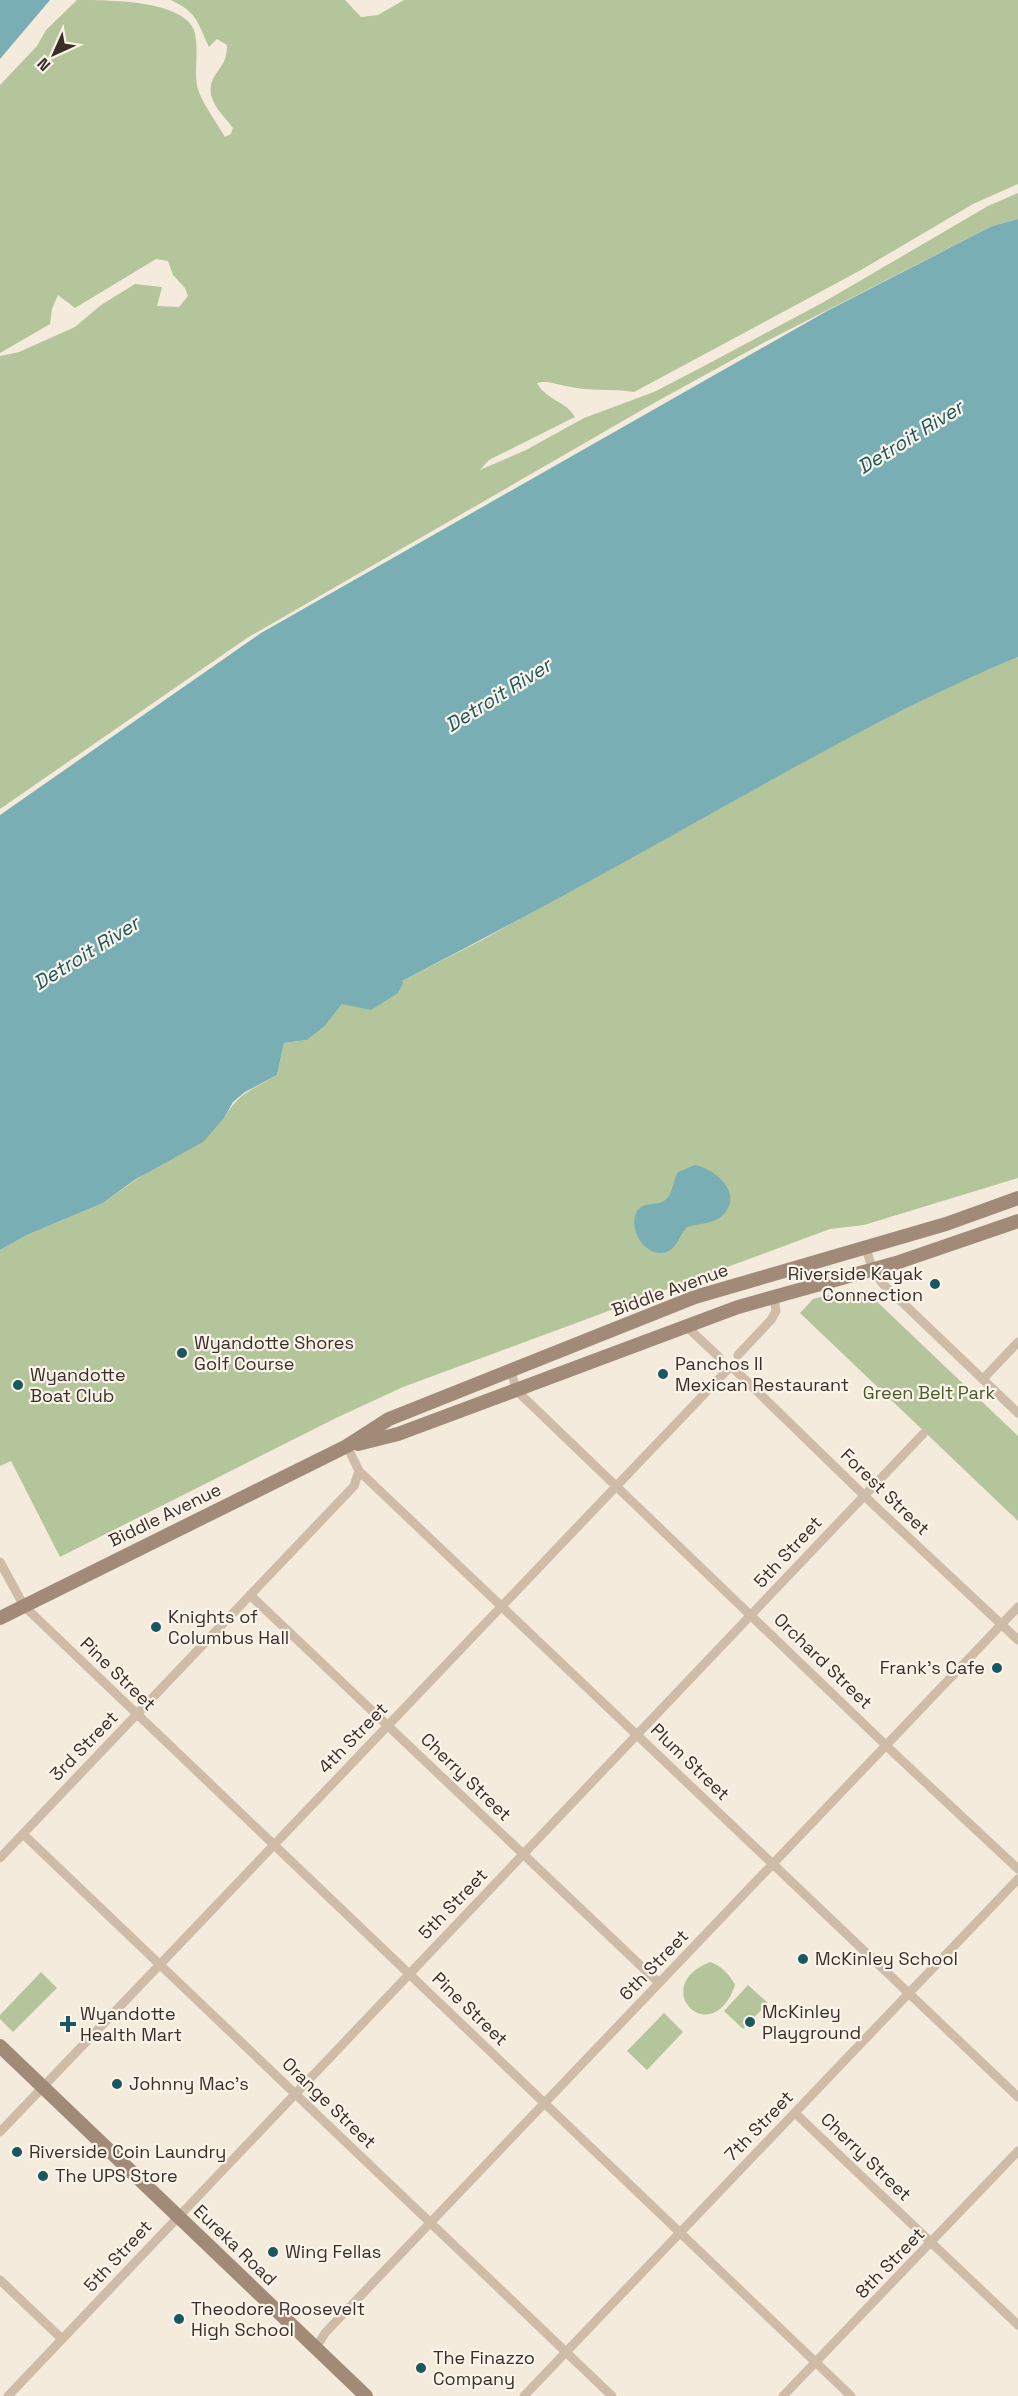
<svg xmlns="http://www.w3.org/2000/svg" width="1018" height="2396" font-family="'Space Grotesk',sans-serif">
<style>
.green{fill:#b5c59b}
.water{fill:#79afb4}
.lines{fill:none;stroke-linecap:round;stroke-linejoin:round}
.minor{stroke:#cebba8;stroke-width:9}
.secondary{stroke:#a28a79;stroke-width:14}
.poi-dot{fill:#1a575f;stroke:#fbf4ea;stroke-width:2}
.labels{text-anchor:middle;stroke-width:4.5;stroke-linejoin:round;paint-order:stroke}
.poi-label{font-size:18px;fill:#3a2f28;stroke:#fbf4ea;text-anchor:start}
.street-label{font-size:18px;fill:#3a2f28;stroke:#fbf4ea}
.park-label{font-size:18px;fill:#465a2a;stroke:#fbf4ea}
.water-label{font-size:20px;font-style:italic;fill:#1a575f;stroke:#fbf4ea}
</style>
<rect width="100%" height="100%" fill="#f4ebdd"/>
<g class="green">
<path d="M 77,0 C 108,0 182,0 194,30 C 200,49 193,73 198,89 C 202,103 217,123 225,137 L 231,134 L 233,128 C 218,109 200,94 218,71 C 225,61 227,57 227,45 L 217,39 L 209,47 C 197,22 198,13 171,0 L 345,0 L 361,17 L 378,15 L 404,0 L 1018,0 L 1018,184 L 973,204 L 861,270 L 634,392 C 610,388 590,392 566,386 C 555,384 548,380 537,383 C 547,401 565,400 575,417 L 489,460 L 480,470 L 526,450 L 584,418 L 654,392 L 704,366 L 822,303 L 988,206 L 1018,193 L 1018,219 L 992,226 L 765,342 L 654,403 L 247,638 L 0,809 L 0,356 L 19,352 L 75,327 L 101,305 L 135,284 L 162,287 L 157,306 L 179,307 L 188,296 L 185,288 L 173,275 L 168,261 L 156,259 L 75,308 L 58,295 L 52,309 L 50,324 L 0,353 L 0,85 L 37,46 L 46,30 Z"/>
<path d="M 1018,657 L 1018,1178 L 864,1225 L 830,1229 L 403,1387 L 334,1419 L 60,1557 L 11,1461 L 0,1466 L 0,1250 L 27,1235 L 103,1203 L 224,1118 C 239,1092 252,1090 277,1075 L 284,1043 L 307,1040 L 325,1026 L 342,1004 L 402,981 L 482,940 L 839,742 L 962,680 Z"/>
<path d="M 843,1291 L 871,1296 L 1018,1436 L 1018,1521 L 800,1313 L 813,1299 Z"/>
<path d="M 710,1962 C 722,1966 729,1974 735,1985 C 712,2052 647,1987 710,1962 Z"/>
<path d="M 41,1972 L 57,1988 L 13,2032 L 0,2019 L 0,2015 Z"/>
<path d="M 748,1985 L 768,2003 L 743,2029 L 724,2011 Z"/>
<path d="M 664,2013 L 683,2032 L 647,2070 L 627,2051 Z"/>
</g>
<g class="water">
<path d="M 0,0 L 50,0 L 0,59 Z"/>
<path d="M 1018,219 L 1018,657 C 918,698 824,751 730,803 C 622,864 513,924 402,981 L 403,983 L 398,993 L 371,1010 L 342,1004 L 325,1026 L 307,1040 L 284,1043 L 277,1075 L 245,1092 L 233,1102 L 224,1118 L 203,1142 L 136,1179 L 103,1203 L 27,1235 L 0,1250 L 0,815 L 261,633 L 827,311 L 992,226 Z"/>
<path d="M 695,1165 C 716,1169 744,1194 723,1215 C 713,1225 699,1223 687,1227 C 680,1234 677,1248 667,1252 C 647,1259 628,1231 636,1213 C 643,1200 654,1207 664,1201 C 673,1195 673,1180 678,1172 Z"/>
</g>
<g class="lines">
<g class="minor">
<path d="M 866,1248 L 872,1268 L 882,1283 L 1018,1413"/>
<path d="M 686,1326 L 719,1357"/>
<path d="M 738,1355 L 771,1320 L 776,1311 L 774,1296"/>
<path d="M 510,1369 L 517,1391 L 896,1755 L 1018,1869"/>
<path d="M 983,1379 L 1018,1342"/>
<path d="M 347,1446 L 359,1471 L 1018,2097"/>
<path d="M 0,1562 L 24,1606 L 851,2396"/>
<path d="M 250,1595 L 659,1983"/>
<path d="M 23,1834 L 612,2396"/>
<path d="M 0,1858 L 354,1486 L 359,1471"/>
<path d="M 795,2113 L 1018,2325"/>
<path d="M 0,2132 L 731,1366 L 875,1506 L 1018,1640"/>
<path d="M 0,2280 L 62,2339"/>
<path d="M 316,2348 L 325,2333 L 1018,1607"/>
<path d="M 8,2396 L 923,1434"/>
<path d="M 524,2396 L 1018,1879"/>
<path d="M 783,2396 L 1018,2151"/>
</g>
<g class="secondary">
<path d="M 358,1444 L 398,1434 L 738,1307 L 896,1263 L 1018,1221"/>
<path d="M 0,1618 L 347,1446 L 389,1419 L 695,1297 L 946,1224 L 1018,1198"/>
<path d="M 0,2046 L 366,2396"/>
</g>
</g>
<g class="poi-dot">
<circle cx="935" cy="1284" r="6"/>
<circle cx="182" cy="1353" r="6"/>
<circle cx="663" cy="1374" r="6"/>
<circle cx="18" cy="1385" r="6"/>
<circle cx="156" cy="1627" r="6"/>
<circle cx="997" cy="1668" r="6"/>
<circle cx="803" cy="1959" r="6"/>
<circle cx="750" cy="2022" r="6"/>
<path d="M65 2015h6v6h6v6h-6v6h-6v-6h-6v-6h6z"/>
<circle cx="117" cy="2084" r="6"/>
<circle cx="17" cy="2152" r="6"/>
<circle cx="43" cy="2176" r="6"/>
<circle cx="273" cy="2252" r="6"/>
<circle cx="179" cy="2319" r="6"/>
<circle cx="421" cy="2368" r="6"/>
</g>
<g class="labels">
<g class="poi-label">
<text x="923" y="1280" text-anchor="end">Riverside Kayak<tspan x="923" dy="21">Connection</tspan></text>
<text x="194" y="1349">Wyandotte Shores<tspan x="194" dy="21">Golf Course</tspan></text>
<text x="675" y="1370">Panchos II<tspan x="675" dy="21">Mexican Restaurant</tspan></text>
<text x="30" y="1381">Wyandotte<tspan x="30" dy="21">Boat Club</tspan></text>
<text x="168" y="1623">Knights of<tspan x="168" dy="21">Columbus Hall</tspan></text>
<text x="985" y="1674" text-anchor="end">Frank's Cafe</text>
<text x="815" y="1965">McKinley School</text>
<text x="762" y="2018">McKinley<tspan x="762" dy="21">Playground</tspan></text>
<text x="80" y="2020">Wyandotte<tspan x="80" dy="21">Health Mart</tspan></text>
<text x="129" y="2090">Johnny Mac's</text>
<text x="29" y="2158">Riverside Coin Laundry</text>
<text x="55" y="2182">The UPS Store</text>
<text x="285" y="2258">Wing Fellas</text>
<text x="191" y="2315">Theodore Roosevelt<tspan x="191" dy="21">High School</tspan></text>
<text x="433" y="2364">The Finazzo<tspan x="433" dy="21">Company</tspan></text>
</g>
<g class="street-label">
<text transform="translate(670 1290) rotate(-20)" y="6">Biddle Avenue</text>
<text transform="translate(885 1492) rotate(44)" y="6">Forest Street</text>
<text transform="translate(165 1515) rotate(-26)" y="6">Biddle Avenue</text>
<text transform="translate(788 1552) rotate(-47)" y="6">5th Street</text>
<text transform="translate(823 1661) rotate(44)" y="6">Orchard Street</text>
<text transform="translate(118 1674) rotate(44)" y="6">Pine Street</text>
<text transform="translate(353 1738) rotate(-46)" y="6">4th Street</text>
<text transform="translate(84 1746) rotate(-46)" y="6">3rd Street</text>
<text transform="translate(690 1762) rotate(44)" y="6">Plum Street</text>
<text transform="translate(466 1777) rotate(44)" y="6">Cherry Street</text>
<text transform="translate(453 1904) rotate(-46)" y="6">5th Street</text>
<text transform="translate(654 1965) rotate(-46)" y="6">6th Street</text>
<text transform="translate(470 2009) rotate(44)" y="6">Pine Street</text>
<text transform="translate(329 2103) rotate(44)" y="6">Orange Street</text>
<text transform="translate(759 2126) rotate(-46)" y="6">7th Street</text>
<text transform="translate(866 2157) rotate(44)" y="6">Cherry Street</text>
<text transform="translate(235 2245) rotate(44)" y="6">Eureka Road</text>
<text transform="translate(118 2256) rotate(-47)" y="6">5th Street</text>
<text transform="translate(890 2263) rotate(-46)" y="6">8th Street</text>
</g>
<g class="park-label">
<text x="929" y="1399">Green Belt Park</text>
</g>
<g class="water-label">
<text transform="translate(910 437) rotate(-32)" y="7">Detroit River</text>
<text transform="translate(498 695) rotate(-32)" y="7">Detroit River</text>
<text transform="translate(86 953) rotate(-32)" y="7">Detroit River</text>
</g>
</g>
<g transform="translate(54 54) rotate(225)" stroke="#fbf4ea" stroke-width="4.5" paint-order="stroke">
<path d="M0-4.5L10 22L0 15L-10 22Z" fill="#3a2f28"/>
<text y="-9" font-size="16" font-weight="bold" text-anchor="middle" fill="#3a2f28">N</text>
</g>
</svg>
